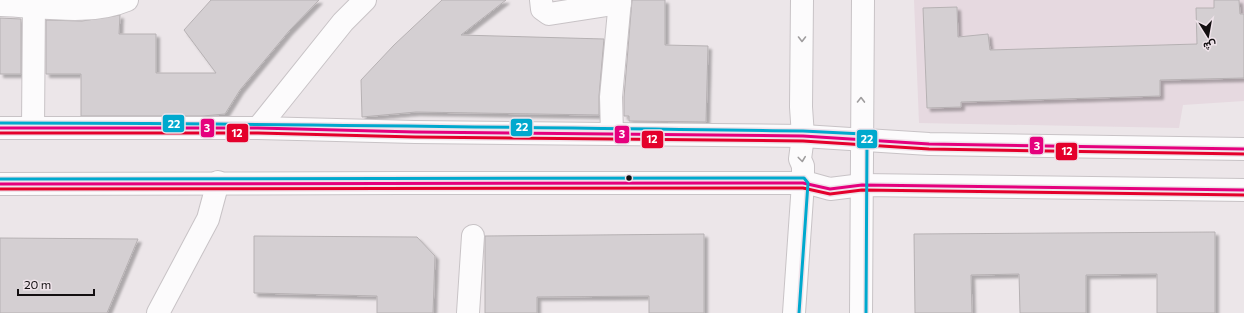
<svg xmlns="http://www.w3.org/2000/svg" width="1244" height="313" font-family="Commissioner,Vazirmatn,sans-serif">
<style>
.built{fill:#e6d9e0}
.building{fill:#d4cfd2;stroke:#b6b1b3;filter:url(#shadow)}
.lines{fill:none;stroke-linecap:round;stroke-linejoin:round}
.minor-casing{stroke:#c8c3c6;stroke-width:24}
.tertiary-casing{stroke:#c8c3c6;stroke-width:24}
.minor{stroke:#fcfbfc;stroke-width:22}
.tertiary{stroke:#fcfbfc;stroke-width:22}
.bus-1-casing{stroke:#efe3ea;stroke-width:6}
.bus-2-casing{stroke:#efe3ea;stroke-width:6}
.bus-3-casing{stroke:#efe3ea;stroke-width:6}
.bus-1{stroke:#e5007d;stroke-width:3}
.bus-2{stroke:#e4002b;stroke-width:3}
.bus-3{stroke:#00a9ce;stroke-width:3}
.oneway{stroke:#9f9d9e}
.bus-dot{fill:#130f11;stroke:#efe3ea;stroke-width:1.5}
.line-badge{stroke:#efe3ea;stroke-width:1.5}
.badge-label{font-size:11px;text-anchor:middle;font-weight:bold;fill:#fff}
</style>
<defs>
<filter id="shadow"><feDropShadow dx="3.5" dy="3.5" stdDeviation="1" flood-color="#0004"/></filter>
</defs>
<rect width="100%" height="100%" fill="#ece6e9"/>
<path class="built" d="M 914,0 L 1244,0 L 1244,101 L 1183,105 L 1179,128 L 919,123 Z"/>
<g class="building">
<path d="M 211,0 L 319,0 L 289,31 L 240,90 L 225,114 L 203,116 L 81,116 L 81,74 L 46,74 L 46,20 L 82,21 L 120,15 L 119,34 L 156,34 L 156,73 L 216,73 L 184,30 Z"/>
<path d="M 442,0 L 506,0 L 461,35 L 604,39 L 599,96 L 599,115 L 416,112 L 362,117 L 361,80 L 394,45 Z"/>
<path d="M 632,0 L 665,0 L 665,45 L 708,46 L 706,122 L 629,121 L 629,116 L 624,116 L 624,97 Z"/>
<path d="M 1214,0 L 1239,0 L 1240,14 L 1244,14 L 1244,78 L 1160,80 L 1160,96 L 961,102 L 961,107 L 927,108 L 923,8 L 957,7 L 958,37 L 988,34 L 990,50 L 1197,44 L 1196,8 L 1214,8 Z"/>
<path d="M 0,18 L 21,19 L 21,74 L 0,74 Z"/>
<path d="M 1215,232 L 1215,313 L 1157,313 L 1157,274 L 1086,275 L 1086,313 L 1020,313 L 1019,274 L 971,275 L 972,313 L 915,313 L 914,234 Z"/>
<path d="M 704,234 L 704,313 L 649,313 L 649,296 L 537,297 L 537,313 L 485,313 L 485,236 Z"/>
<path d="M 254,236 L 417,237 L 435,256 L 433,313 L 377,313 L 377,296 L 254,293 Z"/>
<path d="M 0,238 L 138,239 L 107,313 L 0,313 Z"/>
</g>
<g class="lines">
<g class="minor-casing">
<g id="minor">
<path d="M 541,0 L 542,9 L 549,14 L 620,3"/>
<path d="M 0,5 C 41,6 89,16 127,0"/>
<path d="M 33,128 L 34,0"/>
<path d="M 258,128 L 343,22 L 365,0"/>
<path d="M 612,134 L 611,97 L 620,0"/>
<path d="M 158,313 L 208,219 L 218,182"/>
<path d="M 468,313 L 473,236"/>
<path d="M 794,313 L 803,183 L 803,166 L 800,159 L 803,136 L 801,107 L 802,0"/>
<path d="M 861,313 L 863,0"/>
</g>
</g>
<g class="tertiary-casing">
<g id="tertiary">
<path d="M 0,128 L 258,128 L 415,132 L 803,136 L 929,144 L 1244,149"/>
<path d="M 0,184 C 268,182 535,184 803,183 L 812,184 L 830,189 L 862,185 L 1244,190"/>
</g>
</g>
<use href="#minor" class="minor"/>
<use href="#tertiary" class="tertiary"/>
<g class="bus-1-casing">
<g id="bus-1">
<path d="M 0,128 L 258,128 L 415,132 L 803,136 L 929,144 L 1244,149"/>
<path d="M 0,184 L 803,183 L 830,189 L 862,185 L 1244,190"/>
</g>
</g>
<g class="bus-2-casing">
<g id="bus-2">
<path d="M 0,133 L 258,133 L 415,137 L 803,141 L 929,149 L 1244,154"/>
<path d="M 0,189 L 803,188 L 830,194 L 862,190 L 1244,195"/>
</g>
</g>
<g class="bus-3-casing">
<g id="bus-3">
<path d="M 0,123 C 268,123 535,128 803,131 L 863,134 L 867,139 L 866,313"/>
<path d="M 0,179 L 804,178 L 808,183 L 799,313"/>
</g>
</g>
<use href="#bus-1" class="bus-1"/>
<use href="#bus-2" class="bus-2"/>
<use href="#bus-3" class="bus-3"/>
</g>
<defs><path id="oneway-chevron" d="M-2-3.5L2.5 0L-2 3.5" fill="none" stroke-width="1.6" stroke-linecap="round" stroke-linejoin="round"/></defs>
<g class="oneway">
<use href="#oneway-chevron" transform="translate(802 39) rotate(90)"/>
<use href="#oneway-chevron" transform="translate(861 100) rotate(-89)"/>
<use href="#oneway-chevron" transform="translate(802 159) rotate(83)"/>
</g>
<circle class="bus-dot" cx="629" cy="178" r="3.5"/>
<g class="line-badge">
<rect x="162" y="114" width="23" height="19" rx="4" fill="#00a9ce"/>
<rect x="510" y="118" width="23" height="19" rx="4" fill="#00a9ce"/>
<rect x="200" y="118" width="15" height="20" rx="4" fill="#e5007d"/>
<rect x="226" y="123" width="23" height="20" rx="4" fill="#e4002b"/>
<rect x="614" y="125" width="16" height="19" rx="4" fill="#e5007d"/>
<rect x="856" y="129" width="22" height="20" rx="4" fill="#00a9ce"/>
<rect x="641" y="130" width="23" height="19" rx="4" fill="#e4002b"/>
<rect x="1029" y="136" width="15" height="19" rx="4" fill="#e5007d"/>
<rect x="1055" y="142" width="23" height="19" rx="4" fill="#e4002b"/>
</g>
<g class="badge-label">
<text x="174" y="128">22</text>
<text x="522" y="131">22</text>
<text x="207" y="132">3</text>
<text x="237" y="137">12</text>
<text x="622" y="138">3</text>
<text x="867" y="143">22</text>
<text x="652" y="143">12</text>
<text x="1037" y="150">3</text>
<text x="1067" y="155">12</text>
</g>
<g transform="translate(1208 36) rotate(169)" stroke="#efe3ea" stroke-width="3" paint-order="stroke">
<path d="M0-3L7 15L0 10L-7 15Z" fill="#130f11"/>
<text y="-6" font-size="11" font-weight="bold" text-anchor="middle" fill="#130f11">ش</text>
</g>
<path d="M18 289v6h76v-6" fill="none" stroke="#130f11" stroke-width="2"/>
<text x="24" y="289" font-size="12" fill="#130f11" stroke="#efe3ea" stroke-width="3" paint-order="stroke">20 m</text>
</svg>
